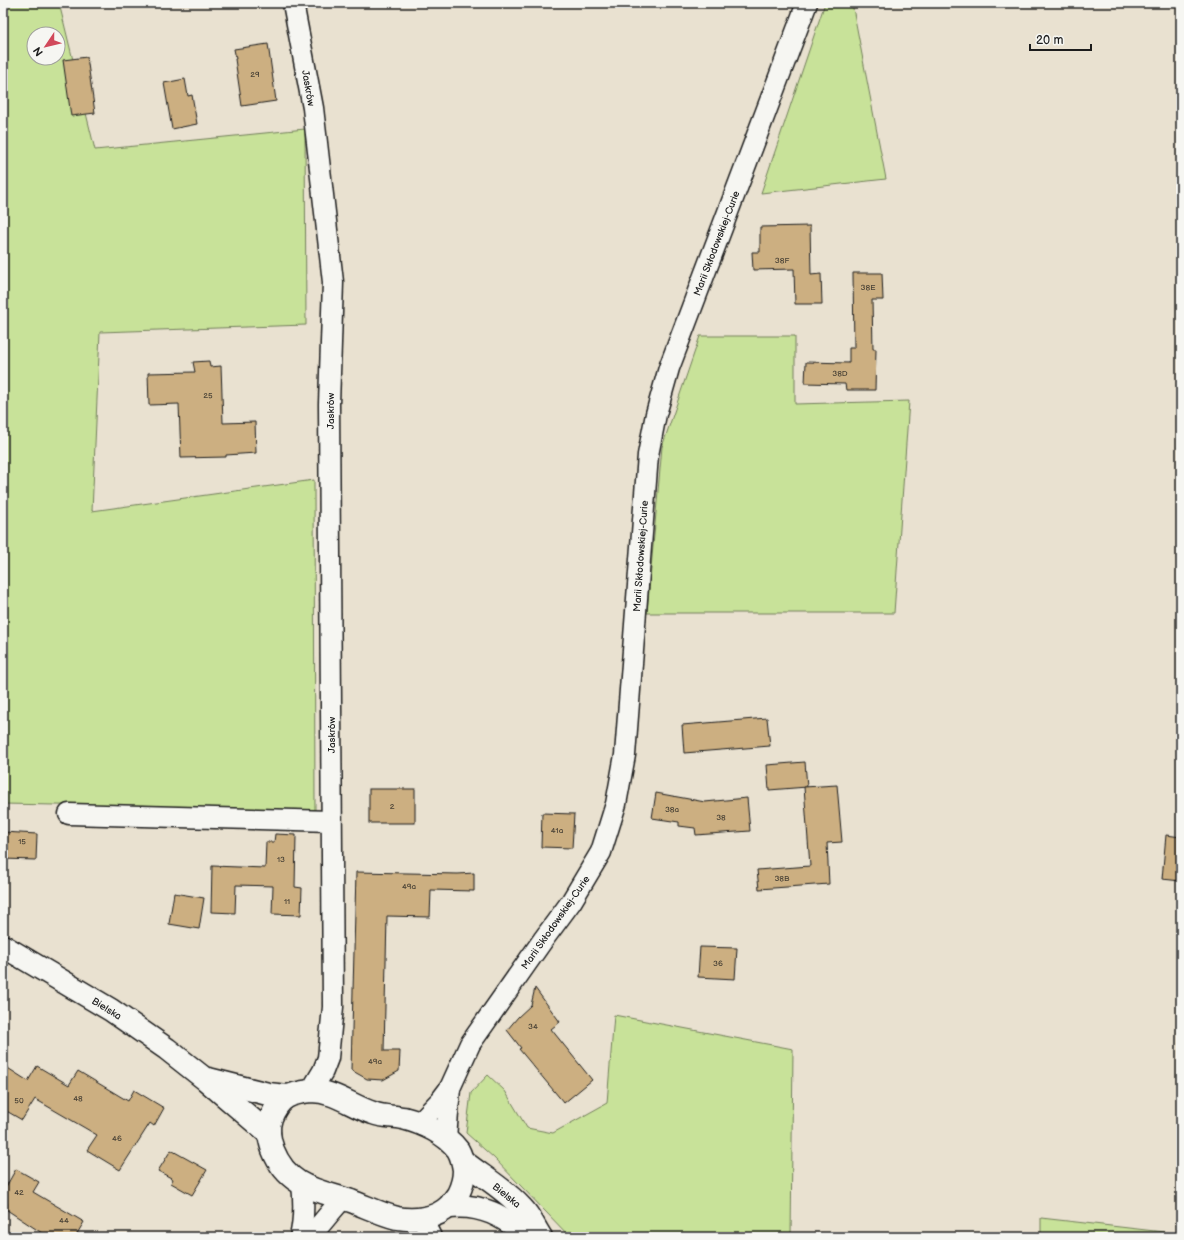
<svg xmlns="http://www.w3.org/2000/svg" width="1184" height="1240" font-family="'Balsamiq Sans',sans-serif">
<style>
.green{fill:#c8e299;stroke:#727f5a;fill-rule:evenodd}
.building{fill:#ccaf81;stroke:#1c1c1c}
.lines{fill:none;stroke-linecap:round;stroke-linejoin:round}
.minor-casing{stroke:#1c1c1c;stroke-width:23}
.major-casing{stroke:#1c1c1c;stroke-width:25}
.minor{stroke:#f6f6f2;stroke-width:20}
.major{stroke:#f6f6f2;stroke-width:22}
.labels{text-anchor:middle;stroke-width:3;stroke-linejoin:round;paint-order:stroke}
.number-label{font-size:8px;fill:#484135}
.street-label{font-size:10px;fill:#1c1c1c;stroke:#f6f6f2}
</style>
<rect width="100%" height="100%" fill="#e9e1d0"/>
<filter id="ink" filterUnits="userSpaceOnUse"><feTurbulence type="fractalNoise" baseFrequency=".025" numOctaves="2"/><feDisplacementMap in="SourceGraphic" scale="8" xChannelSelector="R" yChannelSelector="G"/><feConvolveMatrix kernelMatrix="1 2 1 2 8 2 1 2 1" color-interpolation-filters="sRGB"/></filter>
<g filter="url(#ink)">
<g class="green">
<path d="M 3,3 L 59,3 L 95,150 L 305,129 L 306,325 L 100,332 L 92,511 L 314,480 L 315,810 L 3,804 ZM 34,34 L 58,34 L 58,58 L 34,58 Z"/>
<path d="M 825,3 L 852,3 L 886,179 L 761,193 Z"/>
<path d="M 700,336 L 795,336 L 795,404 L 909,401 L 894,613 L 647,613 L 662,447 Z"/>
<path d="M 614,1015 L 793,1049 L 791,1237 L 570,1237 L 494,1158 L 466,1133 L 471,1093 L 488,1075 L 505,1091 L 527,1128 L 553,1133 L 607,1103 Z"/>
<path d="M 1041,1218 L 1181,1234 L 1181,1237 L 1041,1237 Z"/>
</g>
<g class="building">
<path d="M 268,44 L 276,101 L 242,106 L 235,59 L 236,59 L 234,49 Z"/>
<path d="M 87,57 L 95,113 L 71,116 L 63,60 Z"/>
<path d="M 185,79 L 188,96 L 192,95 L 197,124 L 172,129 L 164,83 Z"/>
<path d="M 810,226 L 811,275 L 821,274 L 822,304 L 795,304 L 794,269 L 753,270 L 752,252 L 760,252 L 760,227 Z"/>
<path d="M 853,273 L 882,273 L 883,300 L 872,300 L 873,349 L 876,349 L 875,390 L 846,390 L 845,384 L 805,383 L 806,362 L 849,363 L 849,348 L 854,348 Z"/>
<path d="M 209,361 L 210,367 L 221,366 L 223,423 L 255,422 L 256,453 L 226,455 L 226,457 L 181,458 L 179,404 L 149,405 L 148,373 L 195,372 L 193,362 Z"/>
<path d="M 767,718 L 770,746 L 684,753 L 682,725 Z"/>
<path d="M 805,762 L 807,787 L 769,790 L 767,765 Z"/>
<path d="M 837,785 L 842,842 L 827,843 L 829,884 L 759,889 L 757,870 L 810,866 L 804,787 Z"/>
<rect x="369" y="789" width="46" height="34"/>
<path d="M 656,793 L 705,802 L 747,798 L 750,831 L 696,835 L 695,828 L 679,826 L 679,822 L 652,818 Z"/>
<path d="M 542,813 L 574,814 L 572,848 L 541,847 Z"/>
<path d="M 3,832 L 37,834 L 36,860 L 3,859 Z"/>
<path d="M 275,834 L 296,835 L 295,887 L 302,888 L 301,915 L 272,914 L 273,886 L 236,885 L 235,913 L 211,912 L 212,866 L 265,868 L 266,842 L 274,842 Z"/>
<path d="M 1166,835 L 1181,837 L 1181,881 L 1162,879 Z"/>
<path d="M 356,872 L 458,874 L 474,873 L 474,891 L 431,890 L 430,917 L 387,916 L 384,1051 L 400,1051 L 399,1071 L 383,1080 L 367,1079 L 351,1070 Z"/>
<path d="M 174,893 L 204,898 L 199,929 L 169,924 Z"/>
<path d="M 700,947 L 737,948 L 735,979 L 698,977 Z"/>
<path d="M 535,988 L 560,1022 L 551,1029 L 592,1080 L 564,1103 L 519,1049 L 521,1048 L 507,1030 L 518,1017 L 531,1005 Z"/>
<path d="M 3,1065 L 28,1081 L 37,1066 L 69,1085 L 78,1071 L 128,1101 L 134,1090 L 164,1108 L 154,1126 L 150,1123 L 120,1170 L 87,1150 L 97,1135 L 35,1099 L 22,1120 L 3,1109 Z"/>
<path d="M 171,1150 L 207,1170 L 192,1195 L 171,1183 L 173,1179 L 158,1171 Z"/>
<path d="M 16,1169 L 39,1182 L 33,1192 L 84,1222 L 75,1237 L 48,1237 L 7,1210 L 7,1203 L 3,1201 L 3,1192 Z"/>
</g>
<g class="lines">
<g class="minor-casing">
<g id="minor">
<path d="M 293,3 L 313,108 L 333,282 L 329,404 L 333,1007 L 328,1058 L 323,1071 L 311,1091"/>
<path d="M 69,814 L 331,821"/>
<path d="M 419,1123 L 441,1100 L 450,1088 L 470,1044 L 543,940 L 571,902 L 601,852 L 616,804 L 625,755 L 648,455 L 656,414 L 669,368 L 807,3"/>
<path d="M 446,1138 L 450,1088"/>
<path d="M 422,1219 L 431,1237"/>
<path d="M 300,1237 C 304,1220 304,1202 302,1184"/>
<path d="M 310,1237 L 330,1213 L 343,1198"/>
</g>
</g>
<g class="major-casing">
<g id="major">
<path d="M 3,946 L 111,1010 L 167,1049 L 205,1079 L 269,1134"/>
<path d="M 208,1079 L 268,1094 L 287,1096"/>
<path d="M 311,1091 C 335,1091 351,1106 373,1113 C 383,1117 393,1116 403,1118 C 423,1123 446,1134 458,1150 C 462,1157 463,1163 464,1170 C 464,1180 462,1186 458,1194 C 455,1198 452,1203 449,1206 C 436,1219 414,1221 397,1218 C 381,1214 367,1207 351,1201 C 318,1190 288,1188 273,1150 C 269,1139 267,1129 271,1118 C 279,1097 290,1093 311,1091 Z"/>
<path d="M 463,1161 C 483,1177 505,1189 522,1208 C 530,1216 535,1228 541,1237"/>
<path d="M 449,1207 C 484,1203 504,1218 531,1237"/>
</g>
</g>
<use href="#minor" class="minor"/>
<use href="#major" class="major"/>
</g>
</g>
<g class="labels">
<g class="number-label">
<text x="255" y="77">29</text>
<text x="782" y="263">38F</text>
<text x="868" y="290">38E</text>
<text x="840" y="376">38D</text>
<text x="208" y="398">25</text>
<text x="392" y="809">2</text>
<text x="672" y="812">38a</text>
<text x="721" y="820">38</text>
<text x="557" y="833">41a</text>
<text x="22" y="844">15</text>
<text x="281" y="862">13</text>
<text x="782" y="881">38B</text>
<text x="409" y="889">49a</text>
<text x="287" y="904">11</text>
<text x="718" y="966">36</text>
<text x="533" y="1029">34</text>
<text x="375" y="1064">49a</text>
<text x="78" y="1101">48</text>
<text x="19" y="1103">50</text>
<text x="117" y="1141">46</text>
<text x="19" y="1195">42</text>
<text x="64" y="1223">44</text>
</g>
<g class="street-label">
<text transform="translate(309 88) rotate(80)" y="4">Jaskrów</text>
<text transform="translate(716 243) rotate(-69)" y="4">Marii Skłodowskiej-Curie</text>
<text transform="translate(330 411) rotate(-90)" y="4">Jaskrów</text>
<text transform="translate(640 556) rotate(-86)" y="4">Marii Skłodowskiej-Curie</text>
<text transform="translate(331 735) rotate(-90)" y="4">Jaskrów</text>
<text transform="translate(555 922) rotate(-55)" y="4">Marii Skłodowskiej-Curie</text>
<text transform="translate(107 1008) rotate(32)" y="4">Bielska</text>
<text transform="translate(507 1195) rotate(39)" y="4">Bielska</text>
</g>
</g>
<rect width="1184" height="1240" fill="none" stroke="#f6f6f2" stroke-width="16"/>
<rect x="8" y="8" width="1168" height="1224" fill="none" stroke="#1c1c1c" stroke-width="1.5" filter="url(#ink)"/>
<g transform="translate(46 46) rotate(235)"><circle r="19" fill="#f6f6f2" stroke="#9f9f9c"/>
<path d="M0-3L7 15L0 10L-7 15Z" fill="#d1495b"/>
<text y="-6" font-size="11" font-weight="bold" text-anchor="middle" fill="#1c1c1c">N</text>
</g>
<path d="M1030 44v6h61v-6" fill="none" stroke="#1c1c1c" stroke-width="2"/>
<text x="1036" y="44" font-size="12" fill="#1c1c1c" stroke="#f6f6f2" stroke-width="3" paint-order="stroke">20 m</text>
</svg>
